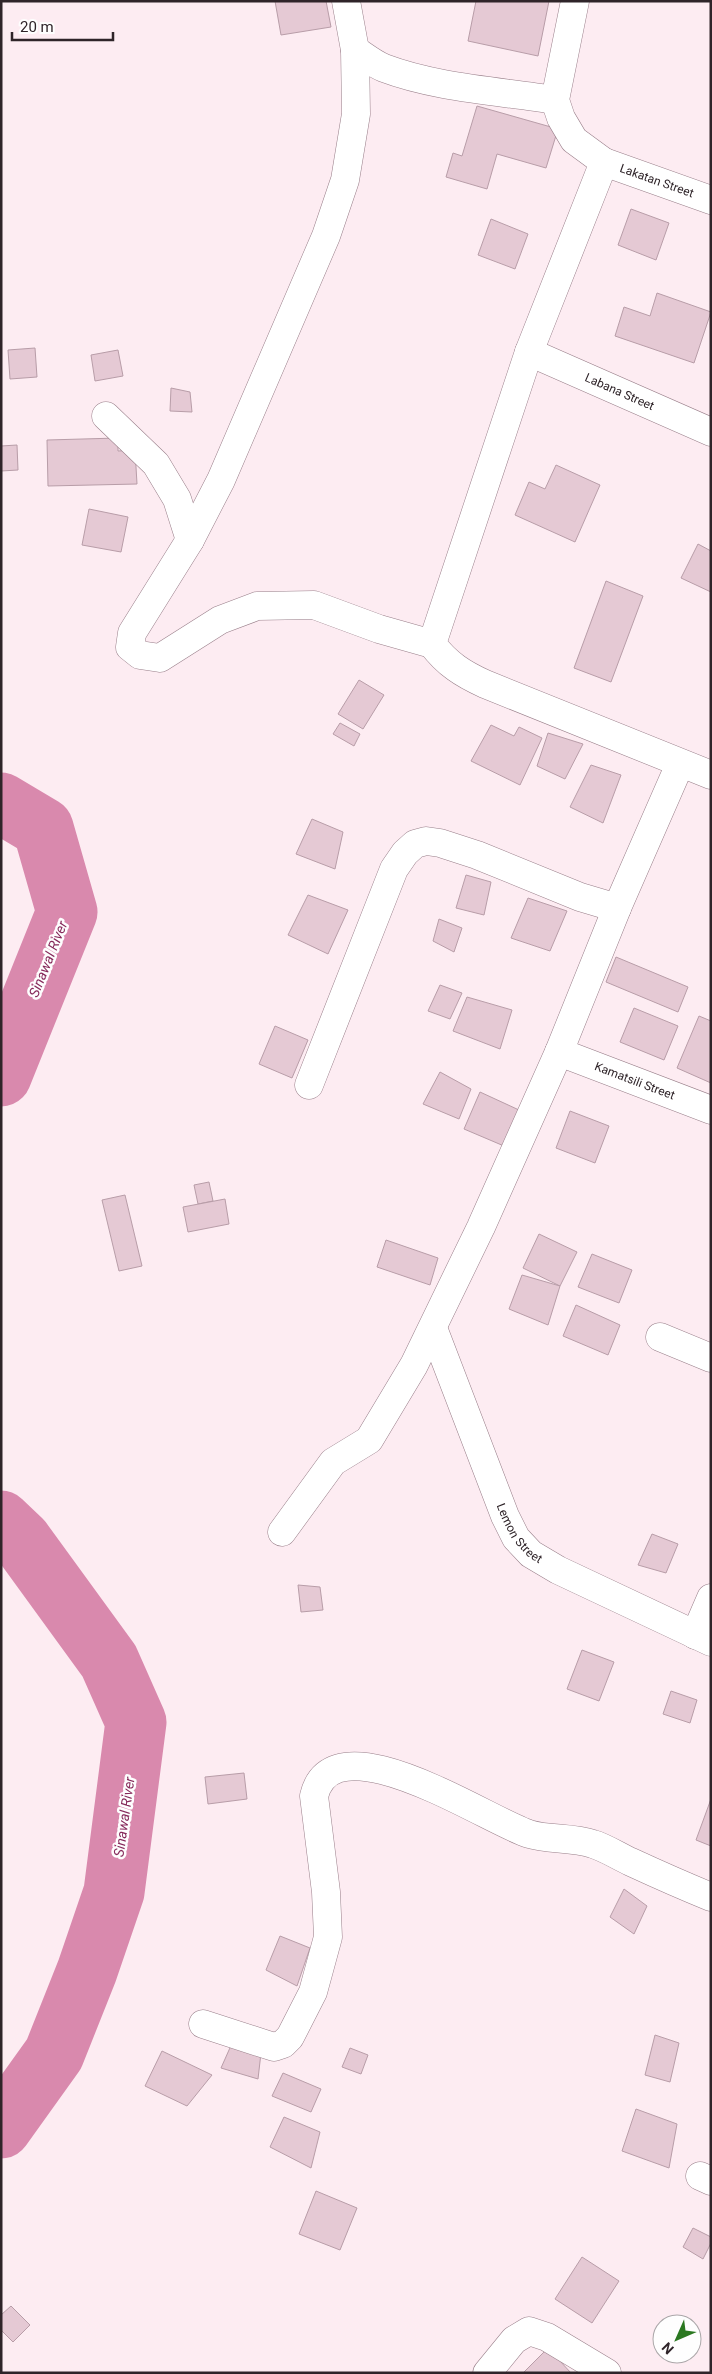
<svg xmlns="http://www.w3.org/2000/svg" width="712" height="2374" font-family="Roboto,sans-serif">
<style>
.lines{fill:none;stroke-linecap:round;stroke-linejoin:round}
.river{stroke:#d989ad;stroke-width:61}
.building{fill:#e5c9d4;stroke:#b89da8}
.minor-casing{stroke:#997f8a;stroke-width:29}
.minor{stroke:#fff;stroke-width:28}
.labels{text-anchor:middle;stroke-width:5;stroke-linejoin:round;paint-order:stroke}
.street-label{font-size:12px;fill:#2f2429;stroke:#fefefe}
.water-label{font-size:14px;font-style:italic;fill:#862a5b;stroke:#fefefe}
</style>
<rect width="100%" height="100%" fill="#fdecf2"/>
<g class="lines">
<g class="river">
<path d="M 1,803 L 43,828 L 67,912 L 1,1076"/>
<path d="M 1,1521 L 21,1540 L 109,1661 L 136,1722 L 114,1892 L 87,1971 L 54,2054 L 1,2128"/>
</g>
</g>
<g class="building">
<path d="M 275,1 L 326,1 L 331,27 L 281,35 Z"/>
<path d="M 476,1 L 549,1 L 538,56 L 468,41 Z"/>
<path d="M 477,106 L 558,129 L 546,168 L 497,154 L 487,189 L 446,177 L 453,153 L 462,156 Z"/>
<path d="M 631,209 L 669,223 L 656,260 L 618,245 Z"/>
<path d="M 491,219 L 528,234 L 515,269 L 478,255 Z"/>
<path d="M 657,293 L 711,312 L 694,363 L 615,336 L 624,307 L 650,316 Z"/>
<path d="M 35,348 L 37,377 L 10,379 L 8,350 Z"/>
<path d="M 118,350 L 123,376 L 95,381 L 91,355 Z"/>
<path d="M 171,388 L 190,392 L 192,412 L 170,411 Z"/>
<path d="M 118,438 L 118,451 L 135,450 L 137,484 L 48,486 L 47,440 Z"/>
<path d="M 17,445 L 18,470 L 1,471 L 1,446 Z"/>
<path d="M 556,465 L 600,485 L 575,542 L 515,515 L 529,482 L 545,489 Z"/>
<path d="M 89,509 L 128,517 L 121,552 L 82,545 Z"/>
<path d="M 698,544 L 711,551 L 711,592 L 681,578 Z"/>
<path d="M 606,581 L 643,596 L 611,682 L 574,668 Z"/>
<path d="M 359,680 L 384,695 L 363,729 L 338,714 Z"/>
<path d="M 340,723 L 360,734 L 354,746 L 333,734 Z"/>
<path d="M 491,725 L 514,736 L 519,727 L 542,738 L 520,785 L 471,761 Z"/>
<path d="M 548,733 L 583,744 L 565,779 L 537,766 Z"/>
<path d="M 591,765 L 621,775 L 603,823 L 570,807 Z"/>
<path d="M 312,819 L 343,832 L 335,869 L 296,854 Z"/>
<path d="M 466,875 L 491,882 L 484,915 L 456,908 Z"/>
<path d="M 308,895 L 348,910 L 328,954 L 288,935 Z"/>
<path d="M 528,898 L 567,911 L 550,951 L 511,938 Z"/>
<path d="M 439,919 L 462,928 L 454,952 L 433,941 Z"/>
<path d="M 616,957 L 688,987 L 678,1012 L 606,982 Z"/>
<path d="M 440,985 L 462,993 L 450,1019 L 428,1011 Z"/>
<path d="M 467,997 L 512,1010 L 500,1049 L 453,1031 Z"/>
<path d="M 634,1008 L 678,1026 L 664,1060 L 620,1042 Z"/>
<path d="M 699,1016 L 711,1021 L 711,1083 L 677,1068 Z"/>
<path d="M 275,1026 L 308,1040 L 292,1078 L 259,1064 Z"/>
<path d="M 440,1072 L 471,1089 L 459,1119 L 423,1104 Z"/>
<path d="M 480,1092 L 519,1110 L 504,1146 L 464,1129 Z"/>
<path d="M 570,1111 L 609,1126 L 595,1163 L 556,1148 Z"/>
<path d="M 209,1182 L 213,1201 L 198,1204 L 194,1185 Z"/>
<path d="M 125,1195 L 142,1266 L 119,1271 L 102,1200 Z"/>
<path d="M 225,1199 L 229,1224 L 188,1232 L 183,1207 Z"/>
<path d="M 539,1234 L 577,1252 L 560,1286 L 523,1268 Z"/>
<path d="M 386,1240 L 438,1258 L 430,1285 L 377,1267 Z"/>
<path d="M 592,1254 L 632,1270 L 619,1303 L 578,1287 Z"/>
<path d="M 522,1275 L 560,1286 L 548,1325 L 509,1309 Z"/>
<path d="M 576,1305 L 620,1325 L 608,1355 L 563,1336 Z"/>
<path d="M 652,1534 L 678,1544 L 666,1573 L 638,1565 Z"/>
<path d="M 298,1585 L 320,1587 L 323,1610 L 301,1612 Z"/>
<path d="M 582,1650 L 614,1662 L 599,1701 L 567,1689 Z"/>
<path d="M 671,1691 L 697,1700 L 690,1723 L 663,1714 Z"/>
<path d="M 244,1773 L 247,1799 L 208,1804 L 205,1777 Z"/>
<path d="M 711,1799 L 711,1846 L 696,1840 Z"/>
<path d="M 624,1889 L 647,1906 L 634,1934 L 610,1917 Z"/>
<path d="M 280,1936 L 310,1948 L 297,1986 L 266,1970 Z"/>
<path d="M 655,2035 L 679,2043 L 670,2082 L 645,2075 Z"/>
<path d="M 233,2041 L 261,2053 L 258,2079 L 221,2068 Z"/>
<path d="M 350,2048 L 368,2055 L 361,2074 L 342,2067 Z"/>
<path d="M 162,2051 L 212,2075 L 187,2106 L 145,2086 Z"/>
<path d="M 283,2073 L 321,2089 L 311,2112 L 272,2096 Z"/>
<path d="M 636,2109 L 677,2124 L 669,2168 L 622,2151 Z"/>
<path d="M 284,2117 L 320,2132 L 311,2168 L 270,2147 Z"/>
<path d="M 316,2191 L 357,2208 L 340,2250 L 299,2234 Z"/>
<path d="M 693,2228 L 711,2237 L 711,2243 L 703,2259 L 683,2247 Z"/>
<path d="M 582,2257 L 619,2281 L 592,2323 L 555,2299 Z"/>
<path d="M 11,2306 L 30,2325 L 13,2342 L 1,2330 L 1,2315 Z"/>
<path d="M 548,2348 L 571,2373 L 523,2373 Z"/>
</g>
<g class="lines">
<g class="minor-casing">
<g id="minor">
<path d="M 346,1 L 355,50 L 356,114 L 345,180 L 326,236 L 221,480 L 190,540 L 132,633 L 130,647 L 140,655 L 160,658 L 220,620 L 257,606 L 314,605 L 379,629 L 432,644"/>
<path d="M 575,1 L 555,100 L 561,118 L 574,140 L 604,162 L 529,352 L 432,644 C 447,664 463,674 485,684 L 711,775"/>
<path d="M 355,50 C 364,56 374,64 384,68 C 437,88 499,91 555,100"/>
<path id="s1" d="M 604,162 L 711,200"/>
<path id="s2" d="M 529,352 L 711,432"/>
<path d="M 106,416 L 156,464 L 177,499 L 190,540"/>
<path id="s3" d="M 559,1052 L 711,1110"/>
<path d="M 309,1085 L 394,869 L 405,853 L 415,844 L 426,841 L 440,843 L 477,855 L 580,897 L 617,908 L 680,764"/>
<path id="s4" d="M 433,1328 L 505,1516 L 516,1538 L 531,1554 L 558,1570 L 711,1642"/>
<path d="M 660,1337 L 711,1358"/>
<path d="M 282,1532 L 333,1462 L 369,1440 L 414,1365 L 481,1227 L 559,1052 L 617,908"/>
<path d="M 695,1635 L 711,1598"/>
<path d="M 203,2024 L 274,2047 L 283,2044 L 290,2037 L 313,1992 L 328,1937 L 326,1892 L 314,1796 C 333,1716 488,1821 529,1834 C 549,1840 572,1837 593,1844 C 606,1848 618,1856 631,1862 C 657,1874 684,1886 711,1897"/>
<path d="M 700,2176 L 711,2181"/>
<path d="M 487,2373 L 514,2340 L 529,2331 L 547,2337 L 607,2373"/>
</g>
</g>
<use href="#minor" class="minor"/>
</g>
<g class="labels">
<g class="street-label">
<text dy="4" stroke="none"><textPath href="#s1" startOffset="56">Lakatan Street</textPath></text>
<text dy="4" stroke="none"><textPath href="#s2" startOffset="99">Labana Street</textPath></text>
<text dy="4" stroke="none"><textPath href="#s3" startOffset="81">Kamatsili Street</textPath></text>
<text dy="4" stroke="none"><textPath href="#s4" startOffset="224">Lemon Street</textPath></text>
</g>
<g class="water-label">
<text transform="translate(48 959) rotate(-68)" y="5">Sinawal River</text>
<text transform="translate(124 1817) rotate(-82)" y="5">Sinawal River</text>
</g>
</g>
<rect width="712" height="2374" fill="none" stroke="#2f2429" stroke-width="5"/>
<g transform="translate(677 2339) rotate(225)"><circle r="24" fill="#fefefe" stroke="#aba7a9"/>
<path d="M0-4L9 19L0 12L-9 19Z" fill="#2b7821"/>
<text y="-8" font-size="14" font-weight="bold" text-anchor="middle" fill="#2f2429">N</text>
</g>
<path d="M12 32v8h101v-8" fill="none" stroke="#2f2429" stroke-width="2.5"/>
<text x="20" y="32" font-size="15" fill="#2f2429" stroke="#fefefe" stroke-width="4" paint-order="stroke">20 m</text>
</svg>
